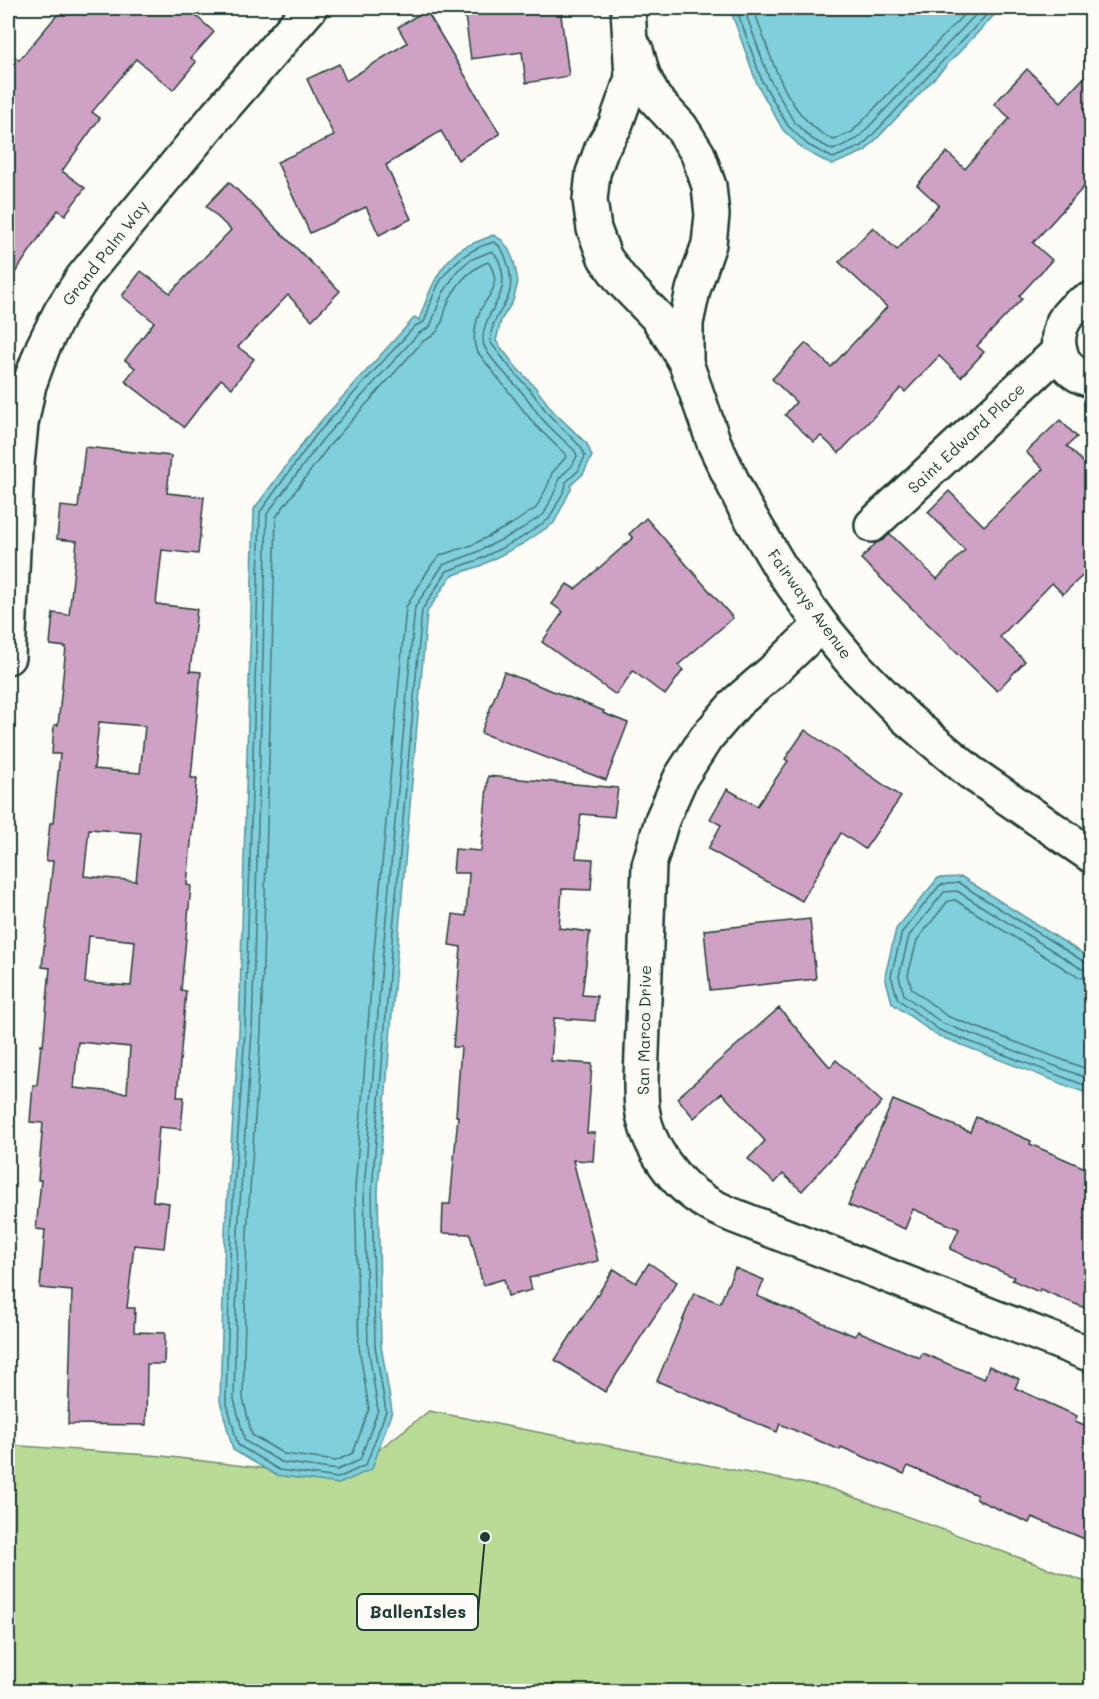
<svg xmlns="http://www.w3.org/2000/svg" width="1099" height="1699" font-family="Mali,sans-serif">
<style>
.green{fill:#badb95;stroke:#6c8c64;stroke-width:1.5}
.water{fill:#80cfdd;stroke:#599599;stroke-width:1.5}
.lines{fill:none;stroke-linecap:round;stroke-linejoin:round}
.shore{stroke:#467778;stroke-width:1.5}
.building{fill:#cfa2c5;stroke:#1f3d34;stroke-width:1.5;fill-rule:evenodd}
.minor-casing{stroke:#1f3d34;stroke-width:38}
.minor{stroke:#fdfcf7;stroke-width:33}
.labels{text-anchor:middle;stroke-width:5;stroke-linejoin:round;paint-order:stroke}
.street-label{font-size:16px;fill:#1f3d34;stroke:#fdfcf7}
.leader{fill:none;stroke:#1f3d34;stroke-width:2}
.callout-dot{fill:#1f3d34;stroke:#fdfcf7;stroke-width:2}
.callout{fill:#fdfcf7;stroke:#1f3d34;stroke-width:2}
.callout-label{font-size:18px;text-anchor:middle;font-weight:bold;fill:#1f3d34}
</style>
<rect width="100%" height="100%" fill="#fdfcf7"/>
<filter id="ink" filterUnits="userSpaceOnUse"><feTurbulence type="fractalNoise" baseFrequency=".0167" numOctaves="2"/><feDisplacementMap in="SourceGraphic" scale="12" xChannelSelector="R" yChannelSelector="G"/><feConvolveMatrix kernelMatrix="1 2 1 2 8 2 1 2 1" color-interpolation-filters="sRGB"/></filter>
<g filter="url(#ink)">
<path class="green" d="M 429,1411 L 832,1489 L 1091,1584 L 1091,1691 L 8,1691 L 8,1445 L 162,1456 L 342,1478 Z"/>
<g class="water">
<path d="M 736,8 L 1001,8 L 865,151 L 832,165 L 804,150 L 783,130 L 757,84 L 732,14 Z"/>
<path d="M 493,235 L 502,240 L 509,250 L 514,262 L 518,282 L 513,301 L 501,320 L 496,341 L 516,367 L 535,387 L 553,411 L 587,444 L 592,456 L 583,474 L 571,485 L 571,489 L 554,523 L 524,543 L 480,566 L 451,576 L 427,612 L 396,964 L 378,1190 L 381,1345 L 392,1411 L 372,1469 L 339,1484 L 276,1475 L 233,1450 L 220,1401 L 225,1231 L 239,1032 L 254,509 L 311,432 L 415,317 L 419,320 C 428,294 438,264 463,248 C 472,243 483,240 493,235 Z"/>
<path d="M 962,877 L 1091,959 L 1091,1095 L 936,1035 L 892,1003 L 885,976 L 896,929 L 938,878 Z"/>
</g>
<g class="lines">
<g class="shore">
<path d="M 740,8 L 739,16 L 762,81 L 788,126 L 808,145 L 833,158 L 862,146 L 993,8"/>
<path d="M 748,8 L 747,17 L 769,78 L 794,122 L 812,139 L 833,150 L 857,139 L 982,8"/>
<path d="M 757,8 L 756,16 C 772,60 787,119 834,140 L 852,132 L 970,8"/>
<path d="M 494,242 C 501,246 505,254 507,262 C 511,274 513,287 507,299 C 500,315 489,323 491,343 L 512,370 L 531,391 L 549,415 L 581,447 L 585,456 L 578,471 L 566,482 L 565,489 L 549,519 L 521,538 L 478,560 L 447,571 L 422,610 L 390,963 L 372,1190 L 375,1346 L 386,1411 L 366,1465 L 338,1478 L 279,1470 L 238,1445 L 226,1400 L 231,1231 L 245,1032 L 260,512 L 316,435 L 415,326 L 424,322 C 428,313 430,303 434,294 C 444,268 467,249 494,242 Z"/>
<path d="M 492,251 C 498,256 500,263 502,271 C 508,300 482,313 483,341 C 483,354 516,384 525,396 C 532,404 537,414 545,422 C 554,432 565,441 575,451 L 577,456 L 572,466 L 559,478 L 557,487 L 544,514 L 517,532 L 475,553 L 443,565 L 415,607 L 382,962 L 364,1190 L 368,1346 L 378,1410 L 360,1460 L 337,1470 L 281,1462 L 245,1441 L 234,1399 L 238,1231 L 252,1032 L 267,514 L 322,440 L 419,333 L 430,327 L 442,295 L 458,270 L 470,260 Z"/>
<path d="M 488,262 C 492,266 492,269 494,275 C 497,291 486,298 480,311 C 476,322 472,338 476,350 L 535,425 L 565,454 L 566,457 L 552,473 L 548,485 L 536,508 L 512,524 L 472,545 L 441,555 L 432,564 L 406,607 L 373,962 L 355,1188 L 359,1347 L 369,1409 L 353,1453 L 336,1461 L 284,1454 L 252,1435 L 243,1398 L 247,1232 L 261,1032 L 276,517 L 329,446 L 423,341 C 446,332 441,316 450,298 C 459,281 470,269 488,262 Z"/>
<path d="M 1092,964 L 1086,963 L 959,883 L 940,885 L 902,932 L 891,976 L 898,999 L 939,1030 L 1092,1088"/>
<path d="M 1092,971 L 1082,969 L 957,891 L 944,892 L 909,936 L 899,976 L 904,995 L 942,1023 L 1092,1080"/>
<path d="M 1092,980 L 1078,977 L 955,900 L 948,901 L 917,940 L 908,975 L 912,989 L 947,1016 L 1092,1071"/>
</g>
</g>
<g class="building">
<path d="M 63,8 L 187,8 L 214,32 L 191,58 L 196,62 L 173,90 L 136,59 L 92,112 L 100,118 L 62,171 L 85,188 L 65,215 L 58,210 L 8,283 L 8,52 L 19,60 Z"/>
<path d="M 464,8 L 560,8 L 569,76 L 526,83 L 522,52 L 471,59 Z"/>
<path d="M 426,10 L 500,134 L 458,160 L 441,131 L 386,165 L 411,219 L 379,235 L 366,207 L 310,233 L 277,162 L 334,136 L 307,79 L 339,64 L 346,81 L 407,43 L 398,27 Z"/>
<path d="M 1027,69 L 1061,102 L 1092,69 L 1092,178 L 1033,243 L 1052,260 L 1019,296 L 1022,299 L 977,346 L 984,352 L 961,377 L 939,356 L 905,392 L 901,388 L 839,453 L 821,436 L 814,442 L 785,415 L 796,402 L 772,379 L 806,343 L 831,367 L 887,307 L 839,262 L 873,227 L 897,250 L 939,205 L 917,185 L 947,152 L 965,169 L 1010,118 L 994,104 Z"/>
<path d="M 229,182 L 340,291 L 312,320 L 288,295 L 238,347 L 254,359 L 232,388 L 221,379 L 184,427 L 125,381 L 135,368 L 125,360 L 154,322 L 122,296 L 141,271 L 170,293 L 231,230 L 206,206 Z"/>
<path d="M 1060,420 L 1077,437 L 1067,446 L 1092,471 L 1092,567 L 1063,594 L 1052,583 L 1000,637 L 1025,661 L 997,691 L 861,559 L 876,543 L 884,539 L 890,534 L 937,579 L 965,550 L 928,512 L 949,491 L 984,526 L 1043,469 L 1026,452 Z"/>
<path d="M 85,447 L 171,456 L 167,493 L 204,497 L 198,554 L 162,550 L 156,604 L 197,609 L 190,671 L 201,672 L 191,778 L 197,778 L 187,885 L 191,886 L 181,990 L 186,991 L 177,1097 L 184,1097 L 181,1129 L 159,1127 L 153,1201 L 169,1203 L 164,1248 L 134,1245 L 127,1308 L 135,1308 L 134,1332 L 165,1333 L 164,1364 L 147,1364 L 146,1425 L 68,1424 L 72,1291 L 40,1288 L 45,1230 L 36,1229 L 41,1180 L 38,1180 L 43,1123 L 30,1122 L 33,1085 L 37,1085 L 41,1045 L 43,1046 L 50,968 L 42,967 L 53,861 L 46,861 L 50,823 L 53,823 L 60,754 L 52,754 L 54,725 L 58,725 L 66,647 L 50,645 L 53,613 L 69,615 L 77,541 L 57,539 L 60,506 L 78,508 ZM 99,722 L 145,726 L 140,773 L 94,769 ZM 89,829 L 141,833 L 136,881 L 84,876 ZM 89,936 L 135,941 L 131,986 L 85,983 ZM 78,1042 L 130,1047 L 127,1093 L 74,1088 Z"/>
<path d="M 646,518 L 733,618 L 678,665 L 683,670 L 665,695 L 633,671 L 616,695 L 542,642 L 563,612 L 552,604 L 567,584 L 575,589 L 633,538 L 629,534 Z"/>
<path d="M 504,672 L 604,711 L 603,713 L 628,723 L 606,780 L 481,733 Z"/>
<path d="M 805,730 L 901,797 L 865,849 L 841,833 L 802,901 L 708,849 L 721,825 L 710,819 L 727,789 L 757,806 L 788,761 L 785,759 Z"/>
<path d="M 488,776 L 618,788 L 614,817 L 581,814 L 576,858 L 593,859 L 591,890 L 562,889 L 559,928 L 590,932 L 582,995 L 597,996 L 595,1021 L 554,1018 L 551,1061 L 592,1064 L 587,1133 L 595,1133 L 593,1161 L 573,1160 L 598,1261 L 529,1278 L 532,1290 L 508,1296 L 504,1279 L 483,1285 L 470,1234 L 442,1233 L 443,1204 L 450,1204 L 458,1116 L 456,1116 L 461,1047 L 453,1047 L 461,947 L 449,945 L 453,914 L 466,916 L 469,873 L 453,873 L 455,849 L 481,851 Z"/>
<path d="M 810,919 L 816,979 L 710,990 L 704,930 Z"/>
<path d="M 779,1008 L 830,1067 L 836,1060 L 882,1102 L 802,1191 L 783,1174 L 775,1183 L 748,1159 L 765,1141 L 722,1093 L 694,1118 L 677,1098 Z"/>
<path d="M 893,1100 L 970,1132 L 976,1117 L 1031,1141 L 1030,1144 L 1092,1171 L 1092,1311 L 1040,1289 L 1039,1292 L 1012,1280 L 1014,1277 L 950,1249 L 959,1229 L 913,1209 L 905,1229 L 848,1205 Z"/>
<path d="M 649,1263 L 677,1282 L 605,1392 L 555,1360 L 614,1269 L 636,1283 Z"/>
<path d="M 735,1268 L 764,1280 L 757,1296 L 855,1336 L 858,1331 L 920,1358 L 922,1353 L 984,1379 L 989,1366 L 1019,1379 L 1015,1388 L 1077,1416 L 1075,1422 L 1092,1429 L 1092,1542 L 1032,1517 L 1029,1523 L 976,1499 L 977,1495 L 908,1466 L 904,1474 L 841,1447 L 840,1450 L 780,1424 L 777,1432 L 657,1381 L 694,1293 L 720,1303 Z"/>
</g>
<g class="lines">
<g class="minor-casing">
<g id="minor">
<path d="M 628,8 L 632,78 L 615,126 L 602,148 L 593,173 L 590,200 L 594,229 L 605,258 L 622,281 L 657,317 L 672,339 L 686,363 L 714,443 L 744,506 L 780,567 L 821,625 L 857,668 L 906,718 L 970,772 L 1092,856"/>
<path d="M 636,50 L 643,75 L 654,98 L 681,127 L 698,154 L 709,186 L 712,215 L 709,244 L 693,290 L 686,323 L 686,363"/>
<path d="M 1092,299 C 1048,312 1047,370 1092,380"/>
<path d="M 872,525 L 1060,350"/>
<path d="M 821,625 L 773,671 L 737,702 L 706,738 L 681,777 L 662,820 L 649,865 L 641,1080 C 641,1089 641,1099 642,1108 C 647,1146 674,1184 707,1203 C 715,1208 724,1211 732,1215 L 1092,1355"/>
<path d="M 8,657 L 17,464 L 21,424 L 29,385 L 43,347 L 61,311 L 83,277 L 217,115 L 310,8"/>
</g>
</g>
<use href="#minor" class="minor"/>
</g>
</g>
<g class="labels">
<g class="street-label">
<text transform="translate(105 253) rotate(-52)" y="6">Grand Palm Way</text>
<text transform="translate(966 438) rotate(-43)" y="6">Saint Edward Place</text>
<text transform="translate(810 604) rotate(54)" y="6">Fairways Avenue</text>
<text transform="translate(644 1030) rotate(-89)" y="6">San Marco Drive</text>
</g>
</g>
<path class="leader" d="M485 1537L478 1612"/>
<circle class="callout-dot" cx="485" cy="1537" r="6"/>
<rect class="callout" x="357" y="1594" width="121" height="36" rx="6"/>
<g class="callout-label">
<text x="418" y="1618">BallenIsles</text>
</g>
<rect width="1099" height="1699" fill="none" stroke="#fdfcf7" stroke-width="30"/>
<rect x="15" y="15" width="1069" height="1669" fill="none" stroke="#1f3d34" stroke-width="2" filter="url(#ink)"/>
</svg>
